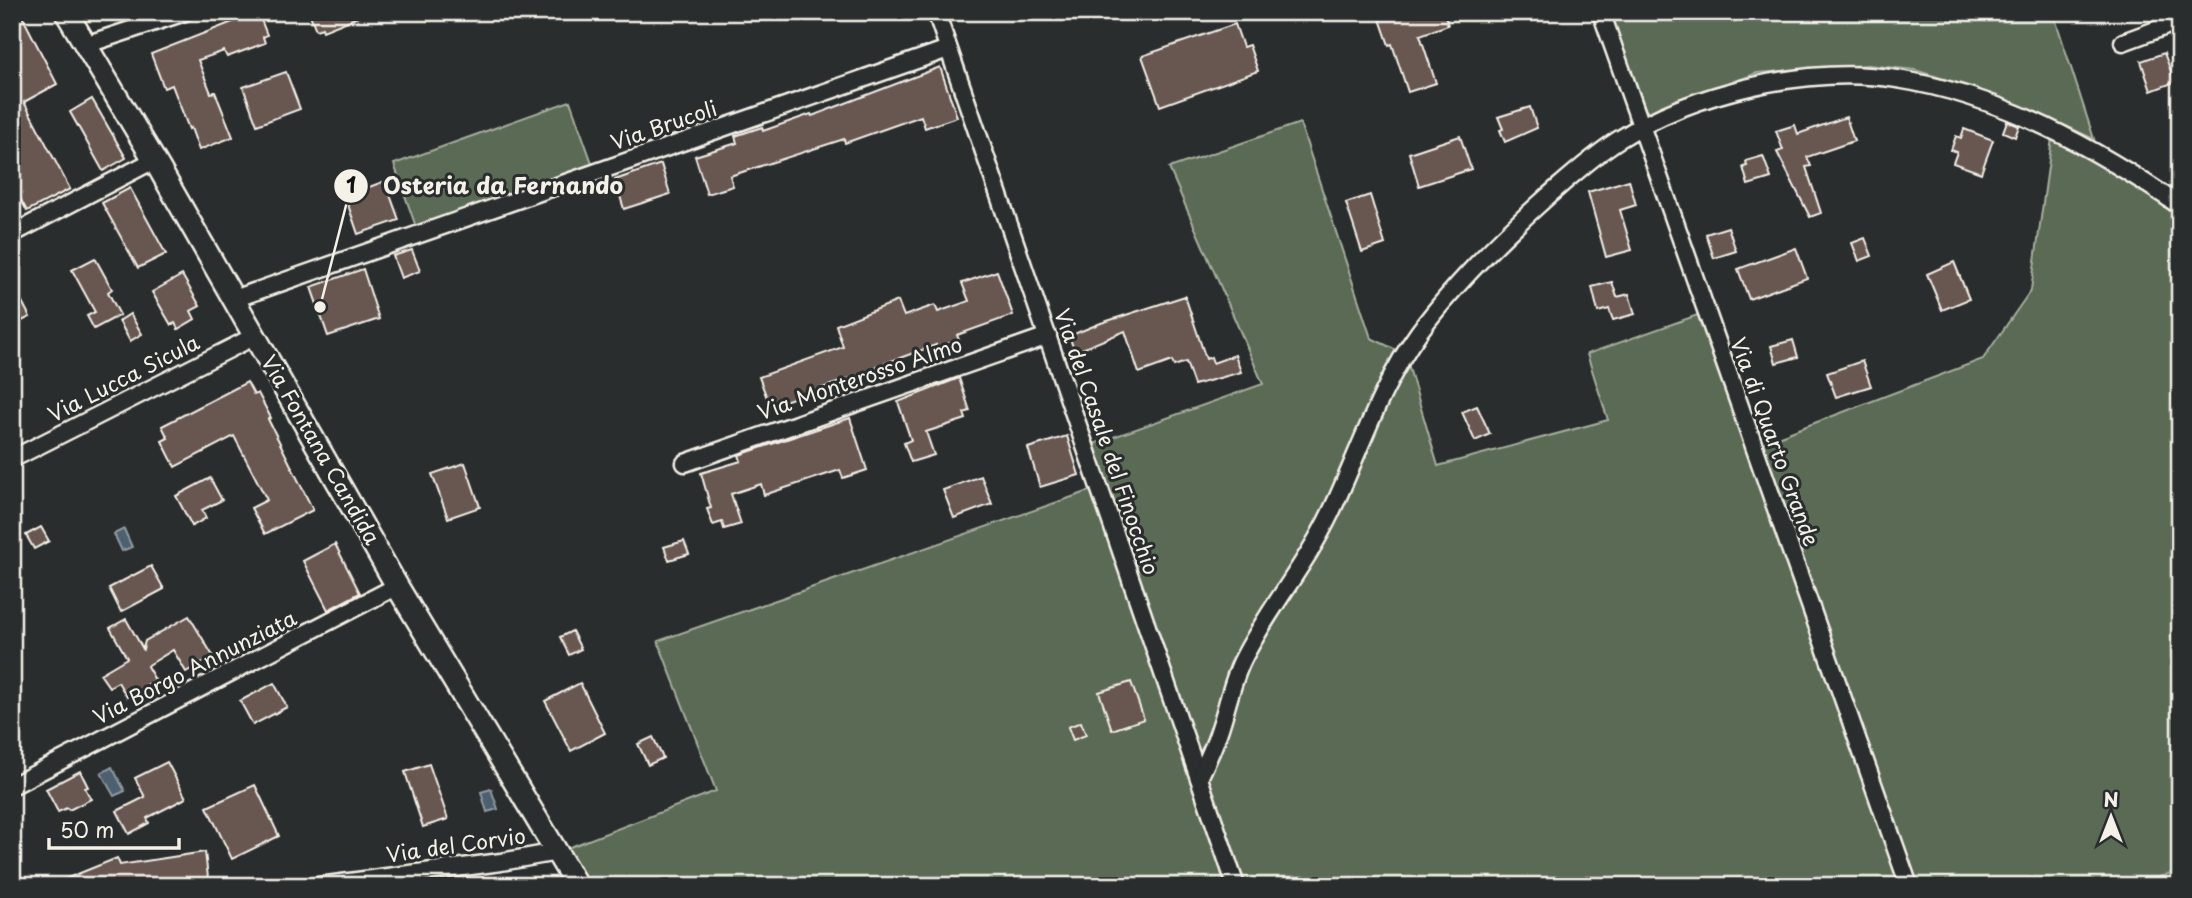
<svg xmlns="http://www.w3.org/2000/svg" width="2192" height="898" font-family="'Playpen Sans',sans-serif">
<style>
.green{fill:#5a6b54;stroke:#a7ae9e;stroke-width:2}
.water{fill:#4d6170;stroke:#909ba0;stroke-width:2}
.building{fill:#675651;stroke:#f4f1e8;stroke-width:2}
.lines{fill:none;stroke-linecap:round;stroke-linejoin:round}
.minor-casing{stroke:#f4f1e8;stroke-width:21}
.secondary-casing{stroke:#f4f1e8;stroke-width:26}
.minor{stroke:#2a2d2e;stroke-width:16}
.secondary{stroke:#2a2d2e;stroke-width:21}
.labels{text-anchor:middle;stroke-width:6;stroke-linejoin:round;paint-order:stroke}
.street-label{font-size:21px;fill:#f4f1e8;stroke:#2a2d2e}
.leader{fill:none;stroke:#f4f1e8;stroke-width:2.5}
.callout-dot{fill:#f4f1e8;stroke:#2a2d2e;stroke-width:2.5}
.mark-label{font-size:21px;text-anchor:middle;font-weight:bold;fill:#111}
.callout-label{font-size:23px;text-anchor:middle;font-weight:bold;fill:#f4f1e8;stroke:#2a2d2e;stroke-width:6;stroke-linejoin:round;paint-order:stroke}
</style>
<rect width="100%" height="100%" fill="#2a2d2e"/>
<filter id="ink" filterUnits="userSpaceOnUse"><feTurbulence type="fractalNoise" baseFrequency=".0143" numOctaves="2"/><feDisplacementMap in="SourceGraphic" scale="14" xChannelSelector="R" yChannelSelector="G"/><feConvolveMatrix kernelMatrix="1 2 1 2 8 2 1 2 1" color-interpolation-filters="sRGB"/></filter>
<g filter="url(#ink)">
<g class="green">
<path d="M 1610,12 L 2053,12 L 2094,139 L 2020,105 L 1964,85 L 1915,70 L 1868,65 L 1757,73 L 1655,112 L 1646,111 Z"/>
<path d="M 570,101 L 593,166 L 416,227 L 394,164 Z"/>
<path d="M 1300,123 L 1371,338 L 1405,354 L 1438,466 L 1608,420 L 1587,354 L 1706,312 L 1754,446 L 1983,359 L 2031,290 L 2053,131 L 2180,207 L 2180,870 L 2134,886 L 577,886 L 557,852 L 716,791 L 658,641 L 1098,488 L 1085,447 L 1263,384 L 1169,168 Z"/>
</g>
<g class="water">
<path d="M 124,529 L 132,547 L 122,551 L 114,534 Z"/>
<path d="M 112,767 L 125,791 L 114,796 L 101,773 Z"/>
<path d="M 491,789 L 498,809 L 487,812 L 481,792 Z"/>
</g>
<g class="building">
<path d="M 12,12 L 20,12 L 57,84 L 24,102 L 70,189 L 27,211 L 12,184 Z"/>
<path d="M 258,12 L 267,35 L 263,37 L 265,43 L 227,57 L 224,51 L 198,60 L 211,93 L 215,92 L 233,137 L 199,150 L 191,128 L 189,129 L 172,85 L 164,88 L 151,54 Z"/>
<path d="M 309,12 L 362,12 L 363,15 L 323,31 L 322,28 L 316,30 Z"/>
<path d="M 1400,12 L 1444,12 L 1448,25 L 1420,35 L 1436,83 L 1408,92 L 1392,44 L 1389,45 L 1380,19 Z"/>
<path d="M 1235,24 L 1243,47 L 1249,45 L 1258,71 L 1160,106 L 1142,56 Z"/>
<path d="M 2164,53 L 2175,82 L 2151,91 L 2141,61 Z"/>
<path d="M 940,67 L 957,117 L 925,128 L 921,116 L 845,143 L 844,139 L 730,176 L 733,186 L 707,194 L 695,156 L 737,143 L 735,136 L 762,127 L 763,131 L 811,114 L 812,116 Z"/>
<path d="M 286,72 L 300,109 L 257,125 L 243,87 Z"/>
<path d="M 92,99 L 126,158 L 103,171 L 70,112 Z"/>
<path d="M 1530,107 L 1537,128 L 1505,142 L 1500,130 L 1503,129 L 1498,117 Z"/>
<path d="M 1846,117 L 1854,141 L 1807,157 L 1811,166 L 1806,167 L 1821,213 L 1810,217 L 1777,152 L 1783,150 L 1776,131 L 1795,125 L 1798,134 Z"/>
<path d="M 2007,121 L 2019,126 L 2015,137 L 2003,132 Z"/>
<path d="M 1964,129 L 1993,140 L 1981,173 L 1953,163 L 1957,152 L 1951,150 L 1956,136 L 1961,138 Z"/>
<path d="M 1460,136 L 1471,169 L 1419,186 L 1409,153 Z"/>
<path d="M 1763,156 L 1771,178 L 1748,185 L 1743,167 L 1747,166 L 1746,161 Z"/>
<path d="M 661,164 L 670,194 L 624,209 L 615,180 Z"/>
<path d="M 1629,180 L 1636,205 L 1620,210 L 1632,250 L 1606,257 L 1588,192 Z"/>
<path d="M 385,181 L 399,220 L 358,234 L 345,196 Z"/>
<path d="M 130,188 L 166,254 L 138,268 L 102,203 Z"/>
<path d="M 1370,195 L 1385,244 L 1362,252 L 1346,203 Z"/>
<path d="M 1728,227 L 1736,251 L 1714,258 L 1706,234 Z"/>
<path d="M 1865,238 L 1872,256 L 1859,261 L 1852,243 Z"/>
<path d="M 1796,248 L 1807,278 L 1749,299 L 1738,269 Z"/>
<path d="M 412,250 L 420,271 L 401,278 L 393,256 Z"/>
<path d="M 95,258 L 112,289 L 108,292 L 120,315 L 94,329 L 87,316 L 95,312 L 72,270 Z"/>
<path d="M 1954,262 L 1969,299 L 1942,310 L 1927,274 Z"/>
<path d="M 363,269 L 379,319 L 328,336 L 311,287 Z"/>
<path d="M 997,271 L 1013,315 L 957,335 L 959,340 L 936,348 L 936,345 L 877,366 L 878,369 L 770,406 L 759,377 L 843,347 L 836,325 L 898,301 L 904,316 L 935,305 L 938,312 L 969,301 L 962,283 Z"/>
<path d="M 182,275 L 200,306 L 191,311 L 195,319 L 178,329 L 175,323 L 171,325 L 152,292 Z"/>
<path d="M 12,282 L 30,317 L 18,323 L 12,311 Z"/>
<path d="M 1612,282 L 1617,297 L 1629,294 L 1635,314 L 1613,320 L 1609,309 L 1598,312 L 1592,287 Z"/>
<path d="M 1185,296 L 1206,359 L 1211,357 L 1213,363 L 1235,355 L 1241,372 L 1194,385 L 1186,362 L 1174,366 L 1172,361 L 1139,373 L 1125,331 L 1075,352 L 1069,336 L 1101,323 Z"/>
<path d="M 130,314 L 142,334 L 130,341 L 119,321 Z"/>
<path d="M 1793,340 L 1798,357 L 1776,363 L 1771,346 Z"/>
<path d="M 1862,361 L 1871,386 L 1836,397 L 1827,373 Z"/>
<path d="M 959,378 L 970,411 L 964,413 L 966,419 L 926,432 L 934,455 L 911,462 L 904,443 L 911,440 L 898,402 Z"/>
<path d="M 247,382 L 254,395 L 258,393 L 271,418 L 268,419 L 313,510 L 265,534 L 251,508 L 267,500 L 234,436 L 175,467 L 162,441 L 168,438 L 162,426 Z"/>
<path d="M 1477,406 L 1490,434 L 1475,441 L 1462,412 Z"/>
<path d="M 850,418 L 867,470 L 843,478 L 840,470 L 764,495 L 761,484 L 731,494 L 741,524 L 724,529 L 722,522 L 713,525 L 707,509 L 711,508 L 701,473 L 741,461 L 739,455 Z"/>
<path d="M 1067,436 L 1079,475 L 1040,487 L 1028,448 Z"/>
<path d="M 465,463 L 480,507 L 448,518 L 432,474 Z"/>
<path d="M 981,476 L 992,504 L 954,518 L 943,490 Z"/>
<path d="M 210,478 L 222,500 L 202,510 L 206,518 L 192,526 L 176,496 Z"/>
<path d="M 41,527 L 49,541 L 34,549 L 26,535 Z"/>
<path d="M 684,541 L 689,554 L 669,560 L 664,547 Z"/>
<path d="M 335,544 L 360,593 L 328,610 L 303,561 Z"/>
<path d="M 151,566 L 164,589 L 121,612 L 109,588 Z"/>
<path d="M 189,616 L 213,656 L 186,672 L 173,650 L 147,666 L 155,680 L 127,697 L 118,682 L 109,687 L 100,674 L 127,658 L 110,628 L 126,619 L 143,649 L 145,641 Z"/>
<path d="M 572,631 L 581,649 L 569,655 L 560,637 Z"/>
<path d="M 1131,682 L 1144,719 L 1112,730 L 1099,692 Z"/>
<path d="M 274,683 L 287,707 L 253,725 L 240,701 Z"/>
<path d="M 580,683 L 605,733 L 571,751 L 545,701 Z"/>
<path d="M 1081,722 L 1086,735 L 1073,740 L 1068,727 Z"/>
<path d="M 653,737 L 663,758 L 648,765 L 638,744 Z"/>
<path d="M 167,762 L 186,798 L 147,818 L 149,823 L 129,834 L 117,811 L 145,797 L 135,778 Z"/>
<path d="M 429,764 L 448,819 L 423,827 L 405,772 Z"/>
<path d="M 80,771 L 88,787 L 85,788 L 91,799 L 69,810 L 67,808 L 58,812 L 46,789 Z"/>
<path d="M 255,785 L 279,836 L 232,859 L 207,807 Z"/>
<path d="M 205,852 L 209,886 L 48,886 L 117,858 L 120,865 Z"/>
</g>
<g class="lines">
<g class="minor-casing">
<g id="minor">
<path d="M 936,12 L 1236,886"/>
<path d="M 1601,12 L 1909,886"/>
<path d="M 2123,42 L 2180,21"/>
<path d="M 85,45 L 185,12"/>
<path d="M 12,234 L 154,160"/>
<path d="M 234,299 L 948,49"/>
<path d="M 12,459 L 255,336"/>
<path d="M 685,463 L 1048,336"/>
<path d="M 1199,778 C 1206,763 1213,749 1218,734 C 1227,709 1231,684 1242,661 C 1268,609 1306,565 1331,512 C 1359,453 1380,386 1419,332 C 1456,282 1501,238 1548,196 C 1570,177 1593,156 1618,140 C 1693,92 1809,65 1897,79 C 2000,95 2096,148 2180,206"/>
<path d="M 12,786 L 397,586"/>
<path d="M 319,886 L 501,862 L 557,852"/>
</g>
</g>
<g class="secondary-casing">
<path id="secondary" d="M 66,12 L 159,168 L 397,586 L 577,886"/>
</g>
<use href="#minor" class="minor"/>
<use href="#secondary" class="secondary"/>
</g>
</g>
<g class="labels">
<g class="street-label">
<text transform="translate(664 126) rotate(-19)" y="7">Via Brucoli</text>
<text transform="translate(124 379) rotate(-27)" y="7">Via Lucca Sicula</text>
<text transform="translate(860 379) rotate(-19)" y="7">Via Monterosso Almo</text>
<text transform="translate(1106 442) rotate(71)" y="7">Via del Casale del Finocchio</text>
<text transform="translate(1774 442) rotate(70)" y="7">Via di Quarto Grande</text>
<text transform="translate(320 450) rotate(60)" y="7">Via Fontana Candida</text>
<text transform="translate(195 668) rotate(-27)" y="7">Via Borgo Annunziata</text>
<text transform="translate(456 846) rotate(-8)" y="7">Via del Corvio</text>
</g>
</g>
<path class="leader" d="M320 307L351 186"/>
<g class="callout-dot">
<circle cx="320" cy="307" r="7"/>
<circle cx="351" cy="186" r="18"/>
</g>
<g class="mark-label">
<text x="351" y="193">1</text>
</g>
<g class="callout-label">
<text x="503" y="194">Osteria da Fernando</text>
</g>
<rect width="2192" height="898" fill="none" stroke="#2a2d2e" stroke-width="42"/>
<rect x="21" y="21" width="2150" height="856" fill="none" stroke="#f4f1e8" stroke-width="2.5" filter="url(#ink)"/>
<g transform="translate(2111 817)" stroke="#2a2d2e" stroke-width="5" paint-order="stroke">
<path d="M0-5L12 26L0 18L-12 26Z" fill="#f4f1e8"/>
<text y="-10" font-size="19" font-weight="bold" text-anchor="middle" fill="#f4f1e8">N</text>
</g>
<path d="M49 838v10h130v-10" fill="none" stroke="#f4f1e8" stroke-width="3.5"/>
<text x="60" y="838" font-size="21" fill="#f4f1e8" stroke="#2a2d2e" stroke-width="5" paint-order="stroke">50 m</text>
</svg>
